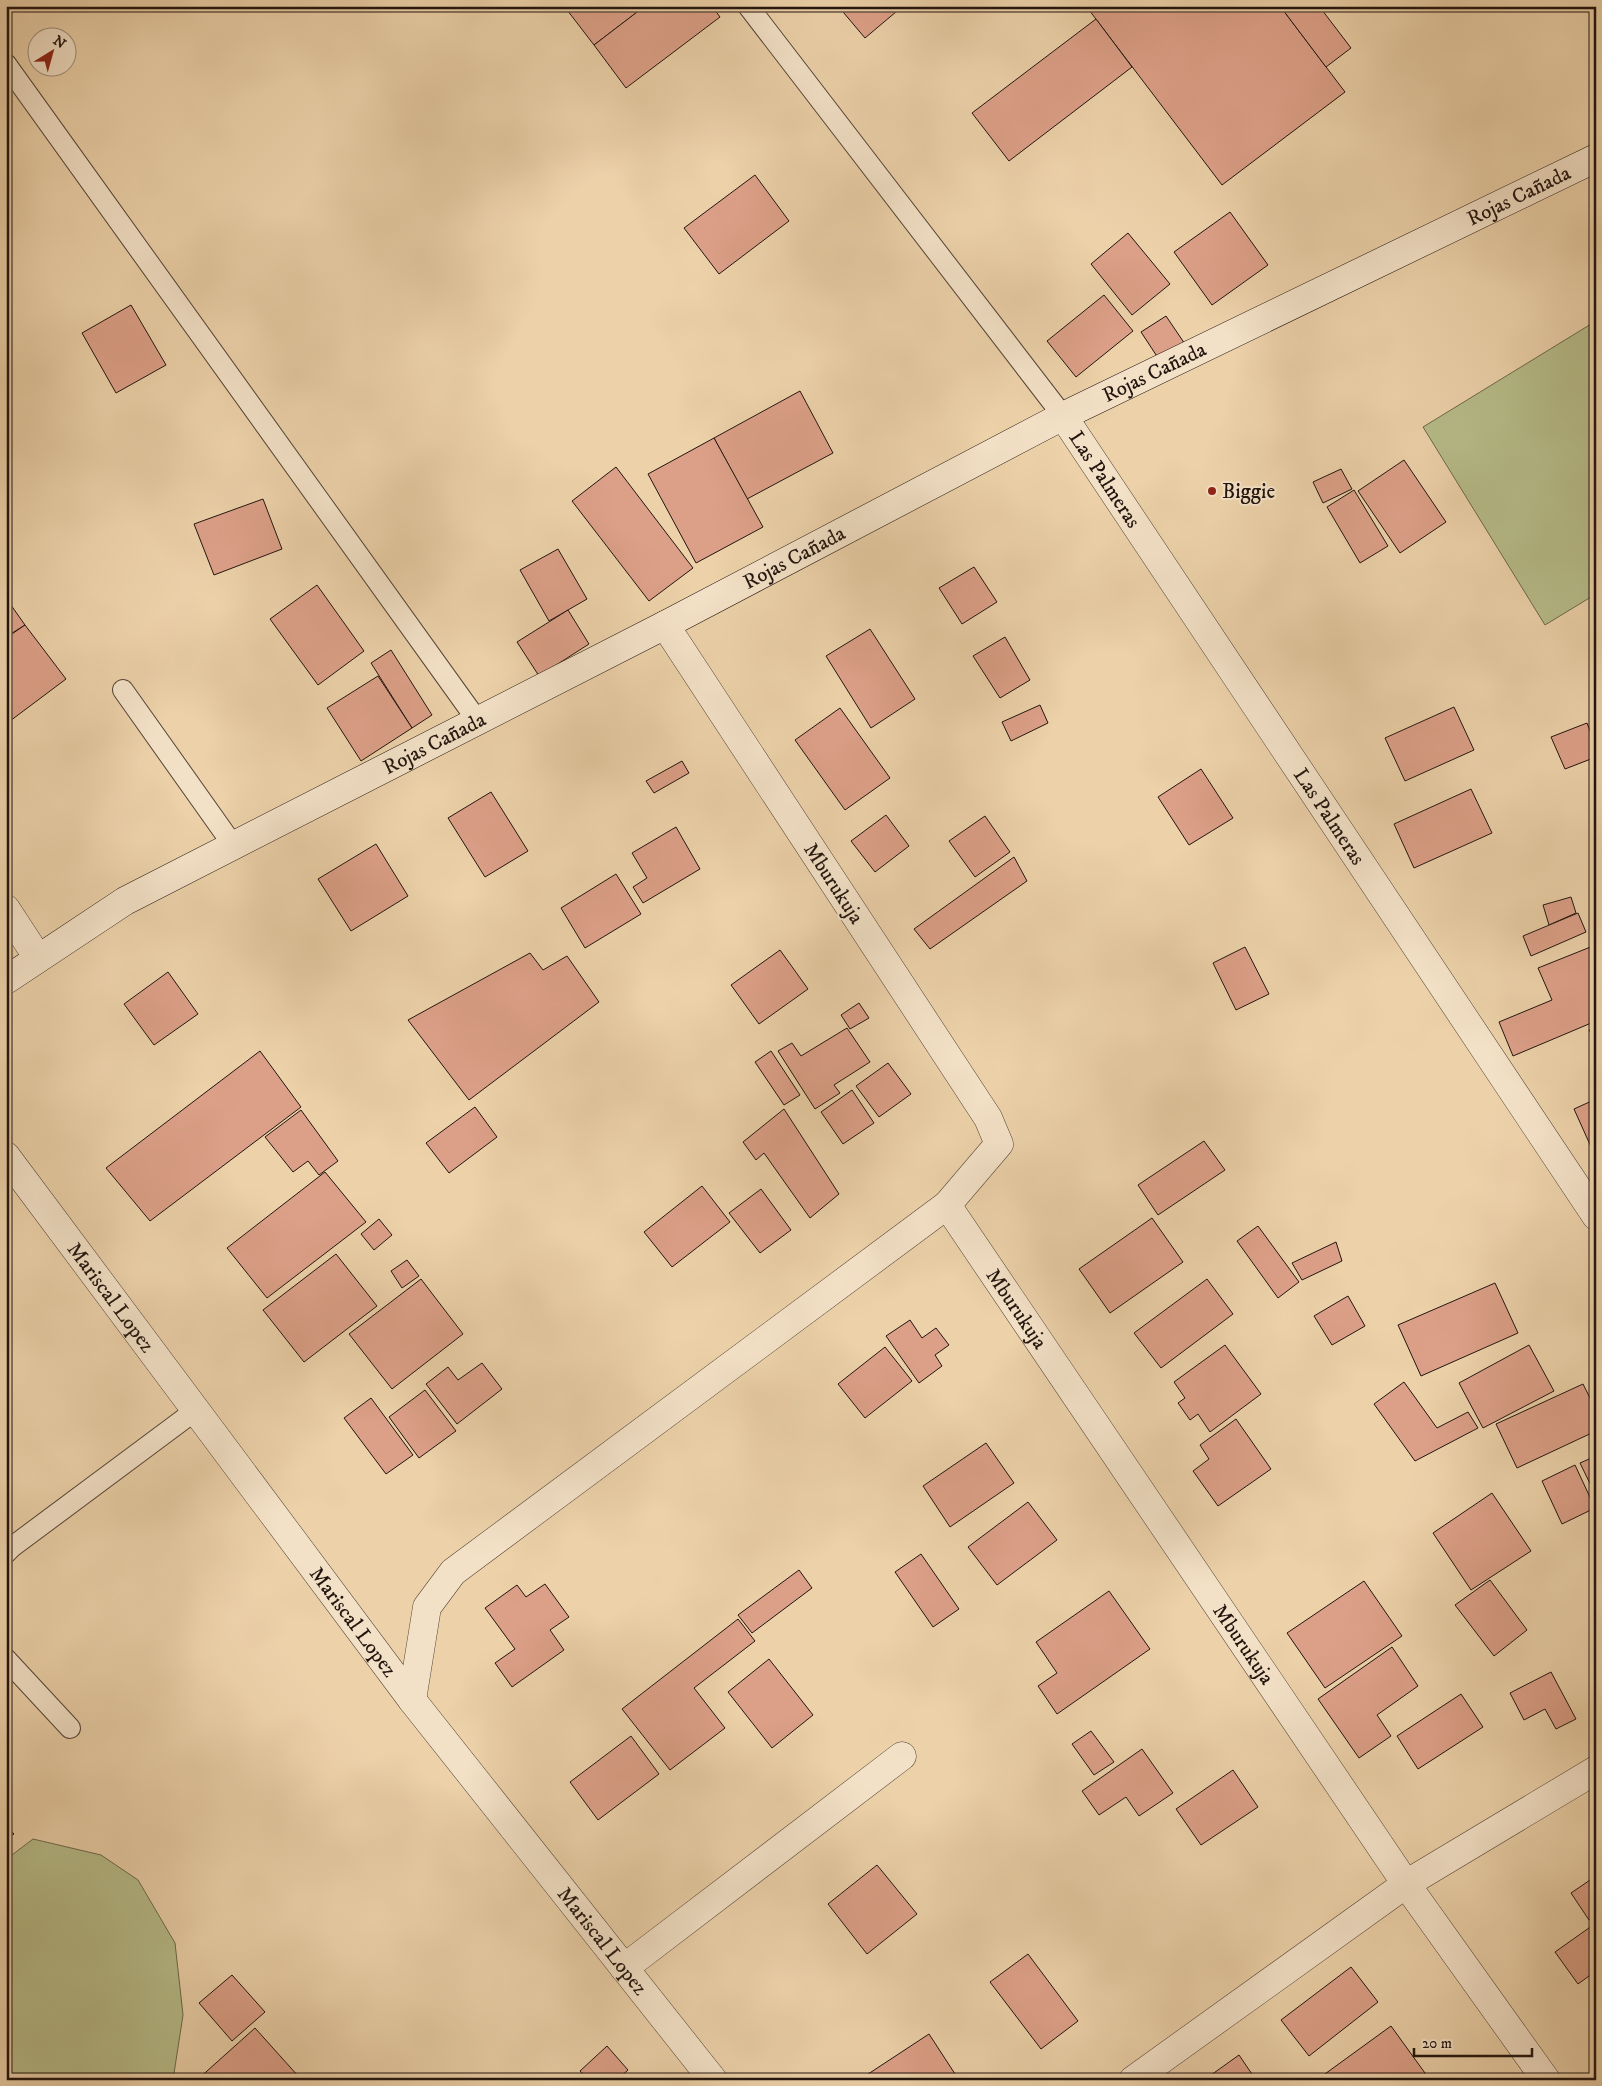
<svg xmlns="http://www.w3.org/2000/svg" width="1602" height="2086" font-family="'IM FELL DW Pica',serif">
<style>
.green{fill:#b6bc89;stroke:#6c684c}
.building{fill:#dca088;stroke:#22150f}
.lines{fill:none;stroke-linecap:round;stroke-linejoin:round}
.service-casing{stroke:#544436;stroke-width:22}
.minor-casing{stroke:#544436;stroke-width:29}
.tertiary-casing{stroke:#544436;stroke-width:29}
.secondary-casing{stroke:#22150f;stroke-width:29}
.service{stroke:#f3e1c7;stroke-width:20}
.minor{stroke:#f3e1c7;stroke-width:28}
.tertiary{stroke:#f3e1c7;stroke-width:28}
.secondary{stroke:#f3e1c7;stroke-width:28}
.poi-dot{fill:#8f2418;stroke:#f3e1c7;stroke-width:2}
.labels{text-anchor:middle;stroke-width:4;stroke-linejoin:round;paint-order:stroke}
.street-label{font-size:21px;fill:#22150f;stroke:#f3e1c7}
.poi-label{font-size:21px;fill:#22150f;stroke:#f3e1c7;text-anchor:start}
</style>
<rect width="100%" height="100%" fill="#ecd1a9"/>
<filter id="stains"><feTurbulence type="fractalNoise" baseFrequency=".004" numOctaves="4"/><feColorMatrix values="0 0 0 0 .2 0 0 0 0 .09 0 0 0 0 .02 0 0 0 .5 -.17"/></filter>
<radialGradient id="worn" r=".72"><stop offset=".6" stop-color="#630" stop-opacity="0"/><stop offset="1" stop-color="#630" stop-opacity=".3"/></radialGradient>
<g class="green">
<path d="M 1596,321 L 1596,594 L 1545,625 L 1423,427 Z"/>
<path d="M 33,1839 L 101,1855 L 138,1880 L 175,1943 L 183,2015 L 173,2080 L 6,2080 L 6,1863 L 8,1858 Z"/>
</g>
<g class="building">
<path d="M 564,6 L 645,6 L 594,45 Z"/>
<path d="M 645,6 L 712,6 L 720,17 L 626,88 L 594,45 Z"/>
<path d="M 838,6 L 903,6 L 865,38 Z"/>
<path d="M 1086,6 L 1280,6 L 1345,92 L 1222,185 Z"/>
<path d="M 1280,6 L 1319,6 L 1351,48 L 1326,67 Z"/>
<path d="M 1096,19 L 1132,67 L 1009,161 L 972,113 Z"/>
<path d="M 755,175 L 789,221 L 719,274 L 684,228 Z"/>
<path d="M 1230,212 L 1268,265 L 1212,305 L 1174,252 Z"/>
<path d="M 1128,233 L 1170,284 L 1132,315 L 1091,264 Z"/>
<path d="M 1104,295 L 1133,331 L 1076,377 L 1047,341 Z"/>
<path d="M 131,305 L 166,365 L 116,393 L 82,333 Z"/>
<path d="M 1166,316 L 1189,350 L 1164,367 L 1141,332 Z"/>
<path d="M 800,391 L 833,453 L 747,499 L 714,438 Z"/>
<path d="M 714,438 L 763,527 L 696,563 L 648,474 Z"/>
<path d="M 1404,460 L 1446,522 L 1400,553 L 1358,491 Z"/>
<path d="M 616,467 L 693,568 L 649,601 L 572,501 Z"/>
<path d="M 1341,469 L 1352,489 L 1323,503 L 1313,482 Z"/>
<path d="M 1354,490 L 1388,546 L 1360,563 L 1327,507 Z"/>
<path d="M 263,499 L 282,549 L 214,575 L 194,524 Z"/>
<path d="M 558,549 L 587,599 L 549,621 L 520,570 Z"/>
<path d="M 974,567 L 997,602 L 962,624 L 939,588 Z"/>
<path d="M 317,585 L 364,651 L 318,685 L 270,619 Z"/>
<path d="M 6,598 L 25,625 L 6,637 Z"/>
<path d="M 568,610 L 589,644 L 539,676 L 517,642 Z"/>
<path d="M 25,625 L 66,679 L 6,724 L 6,638 Z"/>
<path d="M 870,629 L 915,699 L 871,728 L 826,656 Z"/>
<path d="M 1005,637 L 1030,680 L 1000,698 L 973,656 Z"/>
<path d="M 391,650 L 432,715 L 412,728 L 371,663 Z"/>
<path d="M 378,676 L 412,728 L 361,761 L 327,708 Z"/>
<path d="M 1040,705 L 1048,723 L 1011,741 L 1002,722 Z"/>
<path d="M 1454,707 L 1474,750 L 1405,781 L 1385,738 Z"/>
<path d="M 840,708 L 890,778 L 845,810 L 795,740 Z"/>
<path d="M 1587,723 L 1596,746 L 1596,757 L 1565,769 L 1551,737 Z"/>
<path d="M 682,761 L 689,773 L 654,793 L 646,781 Z"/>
<path d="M 1201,769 L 1233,818 L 1189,845 L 1158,797 Z"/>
<path d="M 1471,789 L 1492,833 L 1414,868 L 1394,824 Z"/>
<path d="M 491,792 L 528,851 L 485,877 L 448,818 Z"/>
<path d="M 886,815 L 909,846 L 875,872 L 851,841 Z"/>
<path d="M 985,816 L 1010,852 L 975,877 L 949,841 Z"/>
<path d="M 676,827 L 700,869 L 643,903 L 633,887 L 647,878 L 632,853 Z"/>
<path d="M 376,844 L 408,896 L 351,931 L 318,879 Z"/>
<path d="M 1014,857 L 1027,881 L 930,949 L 914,929 Z"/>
<path d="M 616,874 L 641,914 L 585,948 L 561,908 Z"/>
<path d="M 1571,897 L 1576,913 L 1549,925 L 1543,905 Z"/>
<path d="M 1578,913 L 1586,932 L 1531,956 L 1523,936 Z"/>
<path d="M 1593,946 L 1596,951 L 1596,1021 L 1513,1056 L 1499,1022 L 1552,1000 L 1538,968 Z"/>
<path d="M 1245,947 L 1269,994 L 1236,1010 L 1213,963 Z"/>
<path d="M 780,950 L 808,989 L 759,1024 L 731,985 Z"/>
<path d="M 530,953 L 543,970 L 567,956 L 599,1002 L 469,1100 L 408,1020 Z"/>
<path d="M 168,972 L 198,1014 L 154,1045 L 124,1004 Z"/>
<path d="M 859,1003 L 869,1018 L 850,1029 L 841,1015 Z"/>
<path d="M 1596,1027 L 1596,1043 L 1589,1030 Z"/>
<path d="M 847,1028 L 870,1062 L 834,1085 L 840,1093 L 815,1109 L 778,1051 L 792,1043 L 801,1056 Z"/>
<path d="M 260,1051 L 301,1107 L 150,1221 L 106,1168 Z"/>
<path d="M 771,1051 L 800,1095 L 784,1105 L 755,1062 Z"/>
<path d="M 888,1063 L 911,1094 L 879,1117 L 856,1086 Z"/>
<path d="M 852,1090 L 874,1123 L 843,1144 L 821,1112 Z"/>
<path d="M 1596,1099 L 1596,1158 L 1574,1109 Z"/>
<path d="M 475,1107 L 497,1137 L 449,1173 L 426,1143 Z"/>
<path d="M 784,1109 L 839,1194 L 810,1218 L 764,1153 L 756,1160 L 743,1142 Z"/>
<path d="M 301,1110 L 338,1161 L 319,1175 L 308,1161 L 293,1172 L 265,1137 Z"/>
<path d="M 1204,1141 L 1225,1170 L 1158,1215 L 1138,1185 Z"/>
<path d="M 325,1172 L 366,1222 L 267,1298 L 227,1248 Z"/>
<path d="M 702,1186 L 730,1222 L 672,1267 L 644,1232 Z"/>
<path d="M 761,1189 L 791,1230 L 760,1253 L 729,1213 Z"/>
<path d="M 1152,1218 L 1183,1262 L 1110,1313 L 1079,1269 Z"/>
<path d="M 379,1219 L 392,1235 L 374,1250 L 361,1234 Z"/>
<path d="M 1258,1226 L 1299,1282 L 1278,1298 L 1237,1241 Z"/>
<path d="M 1336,1242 L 1342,1261 L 1302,1280 L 1292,1263 Z"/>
<path d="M 336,1254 L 377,1306 L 304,1362 L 263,1310 Z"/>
<path d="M 407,1260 L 419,1276 L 402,1288 L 391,1271 Z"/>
<path d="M 421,1279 L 463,1334 L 392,1389 L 349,1334 Z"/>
<path d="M 1207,1279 L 1233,1314 L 1161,1368 L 1134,1333 Z"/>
<path d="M 1495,1283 L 1518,1333 L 1421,1376 L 1398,1325 Z"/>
<path d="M 1348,1296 L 1365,1326 L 1332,1345 L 1314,1316 Z"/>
<path d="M 910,1320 L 922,1338 L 936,1328 L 949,1345 L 935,1355 L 942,1366 L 919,1383 L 886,1336 Z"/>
<path d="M 1225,1345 L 1261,1394 L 1210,1432 L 1198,1414 L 1190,1420 L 1178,1403 L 1185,1398 L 1174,1382 Z"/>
<path d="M 1529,1345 L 1554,1391 L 1483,1428 L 1459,1383 Z"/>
<path d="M 885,1347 L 912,1381 L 865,1418 L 838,1384 Z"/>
<path d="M 482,1363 L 502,1389 L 457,1424 L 426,1384 L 448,1367 L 458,1380 Z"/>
<path d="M 1404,1382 L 1437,1428 L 1468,1412 L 1478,1428 L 1415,1461 L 1374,1404 Z"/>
<path d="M 1583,1384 L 1596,1410 L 1596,1431 L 1517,1468 L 1496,1424 Z"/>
<path d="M 425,1390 L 456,1431 L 419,1458 L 389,1417 Z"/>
<path d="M 371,1398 L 413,1455 L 386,1474 L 344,1418 Z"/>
<path d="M 1236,1419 L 1271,1469 L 1218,1506 L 1193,1471 L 1209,1459 L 1200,1445 Z"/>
<path d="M 986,1443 L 1014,1483 L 950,1527 L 923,1486 Z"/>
<path d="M 1596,1456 L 1596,1496 L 1580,1463 Z"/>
<path d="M 1575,1465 L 1595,1508 L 1562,1524 L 1542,1481 Z"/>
<path d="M 1492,1493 L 1531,1551 L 1471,1590 L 1433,1533 Z"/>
<path d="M 1028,1502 L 1057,1540 L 997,1585 L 968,1547 Z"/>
<path d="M 921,1554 L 959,1609 L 933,1627 L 895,1572 Z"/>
<path d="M 799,1570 L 812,1588 L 752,1633 L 738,1615 Z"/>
<path d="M 1490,1580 L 1527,1630 L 1494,1656 L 1455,1605 Z"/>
<path d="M 1364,1581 L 1402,1636 L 1325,1688 L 1287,1633 Z"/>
<path d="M 545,1584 L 569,1617 L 550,1630 L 564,1650 L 512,1687 L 495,1663 L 515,1649 L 485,1608 L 517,1585 L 526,1597 Z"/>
<path d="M 1109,1591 L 1150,1649 L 1057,1714 L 1038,1686 L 1057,1673 L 1036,1642 Z"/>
<path d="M 738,1619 L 755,1641 L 694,1688 L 725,1728 L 670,1770 L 622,1709 Z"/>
<path d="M 1392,1647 L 1418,1686 L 1377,1715 L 1391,1736 L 1359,1758 L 1318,1699 Z"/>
<path d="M 769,1659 L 813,1715 L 772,1748 L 728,1692 Z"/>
<path d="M 1551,1672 L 1576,1719 L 1556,1729 L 1545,1709 L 1524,1720 L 1510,1693 Z"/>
<path d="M 1461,1694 L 1483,1727 L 1418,1769 L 1397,1736 Z"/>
<path d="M 1091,1731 L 1114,1762 L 1094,1775 L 1072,1744 Z"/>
<path d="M 631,1736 L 659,1774 L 598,1820 L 570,1782 Z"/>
<path d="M 1142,1749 L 1173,1793 L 1139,1816 L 1126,1797 L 1099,1815 L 1082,1791 Z"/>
<path d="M 1233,1770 L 1258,1807 L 1201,1845 L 1176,1809 Z"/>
<path d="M 6,1825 L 14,1834 L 6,1840 Z"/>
<path d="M 877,1865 L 917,1914 L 867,1954 L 828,1904 Z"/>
<path d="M 1596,1876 L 1596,1916 L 1589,1920 L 1571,1893 Z"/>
<path d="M 1596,1923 L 1596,1971 L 1578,1984 L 1555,1952 Z"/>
<path d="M 1028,1954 L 1078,2021 L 1041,2049 L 990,1982 Z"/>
<path d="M 1351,1967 L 1378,2002 L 1309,2056 L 1281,2020 Z"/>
<path d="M 232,1975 L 265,2012 L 232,2041 L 199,2003 Z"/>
<path d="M 1391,2026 L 1430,2080 L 1318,2079 Z"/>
<path d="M 255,2028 L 299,2077 L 296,2080 L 197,2080 Z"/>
<path d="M 929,2034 L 957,2077 L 953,2080 L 859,2080 Z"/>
<path d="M 607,2046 L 628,2070 L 617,2080 L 588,2080 L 580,2071 Z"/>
<path d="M 1239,2055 L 1256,2080 L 1204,2080 Z"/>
</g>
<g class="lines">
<g class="service-casing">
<g id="service">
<path d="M 748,6 L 1063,416"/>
<path d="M 6,64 L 477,720"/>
<path d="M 123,690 L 233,845"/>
<path d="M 6,1553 L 12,1547 L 196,1410"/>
<path d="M 6,1659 L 70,1728"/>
</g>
</g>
<g class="minor-casing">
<g id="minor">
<path d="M 6,909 L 38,958"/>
<path id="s1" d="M 6,1156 L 412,1700 L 713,2080"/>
<path id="s2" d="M 947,1205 L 1406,1884 L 1546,2080"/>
<path d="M 412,1700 L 427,1607 L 453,1572 L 947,1205 L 999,1144 L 988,1118 L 665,625"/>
<path d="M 624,1968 L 902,1756"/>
<path d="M 1133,2080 L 1406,1884 L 1596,1770"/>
</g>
</g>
<g class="tertiary-casing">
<g id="tertiary">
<path id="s3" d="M 1063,416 L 1596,1216"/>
</g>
</g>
<g class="secondary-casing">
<g id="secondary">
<path id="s4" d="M 6,980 L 125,901 L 665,625 L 1063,416 L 1596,158"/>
</g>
</g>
<use href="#service" class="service"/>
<use href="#minor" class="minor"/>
<use href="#tertiary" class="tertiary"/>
<use href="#secondary" class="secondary"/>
</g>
<circle class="poi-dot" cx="1212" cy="491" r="5"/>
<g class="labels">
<g class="street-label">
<text dy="7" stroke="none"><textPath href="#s4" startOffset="1705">Rojas Cañada</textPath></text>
<text dy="7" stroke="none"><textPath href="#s4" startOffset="1300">Rojas Cañada</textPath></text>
<text dy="7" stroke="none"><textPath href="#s3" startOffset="76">Las Palmeras</textPath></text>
<text dy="7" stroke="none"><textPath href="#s4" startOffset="895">Rojas Cañada</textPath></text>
<text dy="7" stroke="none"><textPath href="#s4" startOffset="490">Rojas Cañada</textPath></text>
<text dy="7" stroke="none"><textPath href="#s3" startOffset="481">Las Palmeras</textPath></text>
<text transform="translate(834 883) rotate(57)" y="7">Mburukuja</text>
<text dy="7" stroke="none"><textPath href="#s1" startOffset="176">Mariscal Lopez</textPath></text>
<text dy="7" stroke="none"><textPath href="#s2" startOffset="125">Mburukuja</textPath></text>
<text dy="7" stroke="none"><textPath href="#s1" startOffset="581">Mariscal Lopez</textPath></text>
<text dy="7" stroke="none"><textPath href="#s2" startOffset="530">Mburukuja</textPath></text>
<text dy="7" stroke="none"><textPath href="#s1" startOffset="986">Mariscal Lopez</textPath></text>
</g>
<g class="poi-label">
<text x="1222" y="498">Biggie</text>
</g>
</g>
<rect width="1602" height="2086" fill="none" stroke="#ecd1a9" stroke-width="25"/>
<rect x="8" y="8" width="1587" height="2071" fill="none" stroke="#22150f" stroke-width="2.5"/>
<rect x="12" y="12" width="1577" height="2061" fill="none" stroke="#22150f"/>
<g transform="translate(52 52) rotate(37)"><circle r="24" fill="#f3e1c7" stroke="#9f8f7d"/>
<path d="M0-4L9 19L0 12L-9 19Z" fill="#8f2418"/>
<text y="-8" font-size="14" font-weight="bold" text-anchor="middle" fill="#22150f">N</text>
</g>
<path d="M1414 2048v8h118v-8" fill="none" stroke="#22150f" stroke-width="2.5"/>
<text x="1422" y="2048" font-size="15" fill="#22150f" stroke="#f3e1c7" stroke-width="4" paint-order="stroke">20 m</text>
<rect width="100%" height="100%" filter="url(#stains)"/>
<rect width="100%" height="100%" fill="url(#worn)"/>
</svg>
